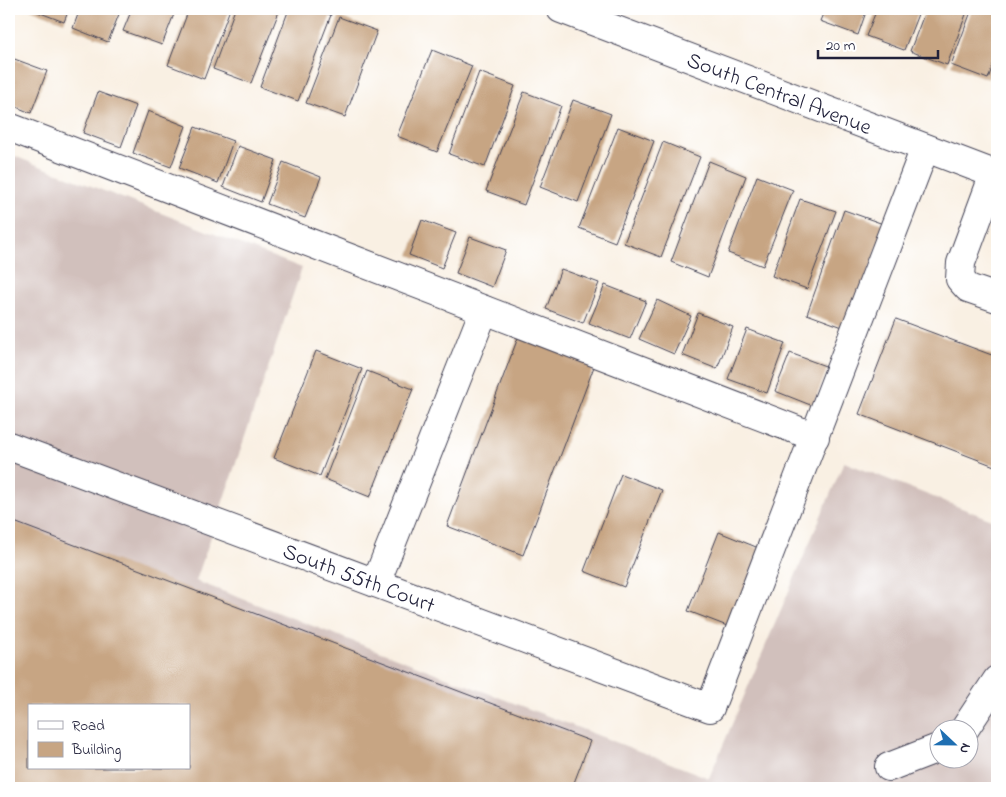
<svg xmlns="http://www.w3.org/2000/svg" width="1006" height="797" font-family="'Indie Flower',sans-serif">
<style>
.industrial{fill:#d1c0bc;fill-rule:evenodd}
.building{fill:#c7a583;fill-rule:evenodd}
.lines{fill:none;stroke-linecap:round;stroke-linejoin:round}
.minor-casing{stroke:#424154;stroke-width:30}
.major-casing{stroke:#424154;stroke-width:30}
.minor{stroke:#fff;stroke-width:28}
.major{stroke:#fff;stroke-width:28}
.labels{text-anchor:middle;stroke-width:4;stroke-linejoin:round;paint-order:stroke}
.street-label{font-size:22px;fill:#22223b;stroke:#fff}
</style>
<rect width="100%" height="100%" fill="#fff"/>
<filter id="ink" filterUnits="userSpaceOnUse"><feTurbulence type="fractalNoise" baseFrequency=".02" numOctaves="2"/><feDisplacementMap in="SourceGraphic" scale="10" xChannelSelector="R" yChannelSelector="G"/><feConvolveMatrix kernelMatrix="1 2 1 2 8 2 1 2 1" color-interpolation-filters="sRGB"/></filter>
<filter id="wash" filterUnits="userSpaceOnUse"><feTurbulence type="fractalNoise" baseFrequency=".0096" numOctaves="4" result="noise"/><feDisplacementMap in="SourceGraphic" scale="20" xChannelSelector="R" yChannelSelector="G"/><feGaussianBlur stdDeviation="1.12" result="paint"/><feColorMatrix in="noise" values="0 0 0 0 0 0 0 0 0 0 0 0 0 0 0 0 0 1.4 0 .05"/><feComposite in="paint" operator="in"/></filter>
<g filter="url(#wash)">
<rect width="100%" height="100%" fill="#f9f0e3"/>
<path class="industrial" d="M 9,154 L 302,268 L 196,581 L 709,778 L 844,462 L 997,522 L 997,788 L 9,788 ZM 29,706 L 189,706 L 189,768 L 29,768 ZM 938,730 L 968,730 L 968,760 L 938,760 Z"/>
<g id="blocks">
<g class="building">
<path d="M 30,9 L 69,9 L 64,22 Z"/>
<path d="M 80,9 L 121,9 L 108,42 L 73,28 Z"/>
<path d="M 132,9 L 176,9 L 162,45 L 123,31 Z"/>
<path d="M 189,9 L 230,9 L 204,79 L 168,65 Z"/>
<path d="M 235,9 L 280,9 L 251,83 L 213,69 Z"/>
<path d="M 289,9 L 314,9 L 331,15 L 298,101 L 260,87 Z"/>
<path d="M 825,9 L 867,9 L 858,35 L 820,21 Z"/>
<path d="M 877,9 L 920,9 L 904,50 L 866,36 Z"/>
<path d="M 926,9 L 968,9 L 947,65 L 910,51 Z"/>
<path d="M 972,9 L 997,9 L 997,54 L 988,79 L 951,65 Z"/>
<path d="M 339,17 L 377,31 L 345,117 L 306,103 Z"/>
<path d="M 432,50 L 472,66 L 437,152 L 397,136 Z"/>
<path d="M 9,57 L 47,71 L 31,113 L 9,104 Z"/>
<path d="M 479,72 L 515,86 L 485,167 L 449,154 Z"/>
<path d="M 98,92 L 136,106 L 121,147 L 83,133 Z"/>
<path d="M 524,92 L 561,106 L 524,205 L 486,191 Z"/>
<path d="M 573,100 L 611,114 L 578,202 L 540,187 Z"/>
<path d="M 148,111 L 186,126 L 171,167 L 133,153 Z"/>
<path d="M 195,127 L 233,141 L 218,183 L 179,168 Z"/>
<path d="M 618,127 L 654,141 L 615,242 L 579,228 Z"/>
<path d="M 663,142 L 700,157 L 661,257 L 624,243 Z"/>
<path d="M 238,146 L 276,160 L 261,202 L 223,187 Z"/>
<path d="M 709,161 L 746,176 L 708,277 L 671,262 Z"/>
<path d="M 283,162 L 321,177 L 305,218 L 267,204 Z"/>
<path d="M 757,176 L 793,190 L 763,266 L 728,253 Z"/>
<path d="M 800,199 L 836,211 L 807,289 L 772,276 Z"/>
<path d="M 844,210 L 886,225 L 848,329 L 807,314 Z"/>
<path d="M 422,220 L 456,233 L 442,268 L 409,255 Z"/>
<path d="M 470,237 L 506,250 L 492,287 L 456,273 Z"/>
<path d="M 561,269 L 599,283 L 583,323 L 546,309 Z"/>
<path d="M 605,285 L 646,301 L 630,339 L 589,323 Z"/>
<path d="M 657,300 L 691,316 L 674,354 L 639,339 Z"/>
<path d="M 698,313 L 733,327 L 717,369 L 682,355 Z"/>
<path d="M 896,319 L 997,357 L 997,467 L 859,414 Z"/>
<path d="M 747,329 L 785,343 L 767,393 L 728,379 Z"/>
<path d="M 519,335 L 595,364 L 523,555 L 447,526 Z"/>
<path d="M 316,351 L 362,369 L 320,476 L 274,458 Z"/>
<path d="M 790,353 L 828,367 L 813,406 L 775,391 Z"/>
<path d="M 367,371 L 413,389 L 370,497 L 325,479 Z"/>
<path d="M 621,474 L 662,490 L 624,587 L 584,571 Z"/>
<path d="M 9,520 L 590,741 L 572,788 L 9,788 ZM 29,706 L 189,706 L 189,768 L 29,768 Z"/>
<path d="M 719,532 L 766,551 L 735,629 L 688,611 Z"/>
</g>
</g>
</g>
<g filter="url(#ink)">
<use href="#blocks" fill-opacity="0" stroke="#424154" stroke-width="1"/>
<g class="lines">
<g class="minor-casing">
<g id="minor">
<path d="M 9,127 L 815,437"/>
<path d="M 994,174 L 961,263 L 960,279 L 968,288 L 997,298"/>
<path id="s1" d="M 9,446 L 710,708 L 925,148"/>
<path d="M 376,583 L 484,310"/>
<path d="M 964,730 L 997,680"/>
<path d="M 889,767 L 938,748"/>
</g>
</g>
<g class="major-casing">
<g id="major">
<path id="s2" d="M 561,9 L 997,175"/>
</g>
</g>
<use href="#minor" class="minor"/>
<use href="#major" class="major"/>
</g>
</g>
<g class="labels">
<g class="street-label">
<text dy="8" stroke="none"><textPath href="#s2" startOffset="234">South Central Avenue</textPath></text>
<text dy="8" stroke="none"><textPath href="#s1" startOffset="374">South 55th Court</textPath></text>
</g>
</g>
<rect width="1006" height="797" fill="none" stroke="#fff" stroke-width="30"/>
<rect x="28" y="704" width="162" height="65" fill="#ffffff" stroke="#a7a7b1"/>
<rect x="38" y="721" width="25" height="8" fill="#ffffff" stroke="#a7a7b1"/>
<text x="72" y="730" font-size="15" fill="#22223b">Road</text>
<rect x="38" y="742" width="25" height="15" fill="#c7a583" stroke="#a7a7b1"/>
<text x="72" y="754" font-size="15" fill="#22223b">Building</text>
<g transform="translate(954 744) rotate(112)"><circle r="24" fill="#ffffff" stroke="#a7a7b1"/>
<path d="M0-4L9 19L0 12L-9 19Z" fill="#1f6fb2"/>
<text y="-8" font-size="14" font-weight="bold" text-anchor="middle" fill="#22223b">N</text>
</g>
<path d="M818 50v8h120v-8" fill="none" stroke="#22223b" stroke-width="2.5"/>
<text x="826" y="50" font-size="15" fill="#22223b" stroke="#ffffff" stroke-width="4" paint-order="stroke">20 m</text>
</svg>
